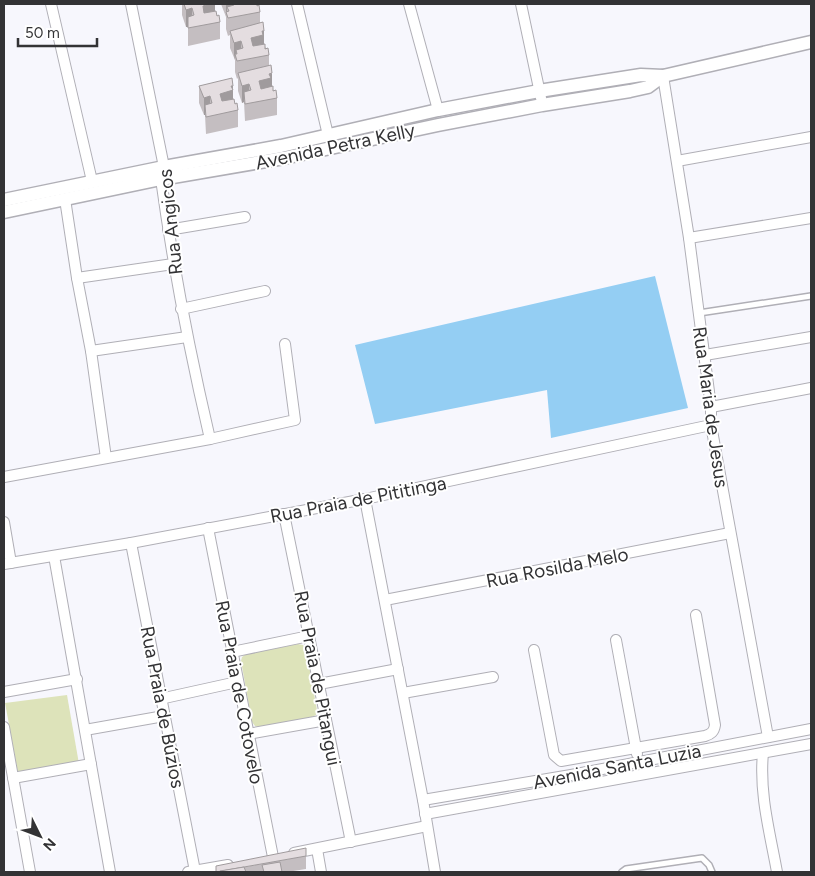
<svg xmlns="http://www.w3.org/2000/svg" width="815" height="876" font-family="Figtree,sans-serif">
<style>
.green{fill:#dde3ba}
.water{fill:#94cef3}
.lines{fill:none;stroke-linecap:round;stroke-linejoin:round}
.service-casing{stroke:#b0afb6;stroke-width:8}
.minor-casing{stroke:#b0afb6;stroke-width:12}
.tertiary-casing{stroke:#b0afb6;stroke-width:15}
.service{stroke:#fff;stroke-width:5}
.minor{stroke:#fff;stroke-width:10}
.tertiary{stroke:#fff;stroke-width:12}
.wall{fill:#c4bec1}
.shaded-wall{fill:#a09b9d}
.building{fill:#e4dde0;stroke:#a09b9d}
.labels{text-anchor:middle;stroke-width:4;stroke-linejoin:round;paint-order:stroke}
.street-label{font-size:19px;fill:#333335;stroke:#fff}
</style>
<rect width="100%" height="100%" fill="#f7f7fd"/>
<g class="green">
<path d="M 298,644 L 303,645 L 306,649 L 317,710 L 316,715 L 312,717 L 259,727 L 255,726 L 252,722 L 241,661 L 242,657 L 246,654 Z"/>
<path d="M 67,695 L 79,764 L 18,773 L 5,703 Z"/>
</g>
<path class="water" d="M 655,276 L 688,408 L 551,438 L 547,390 L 375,424 L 355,345 Z"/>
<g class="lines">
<g class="service-casing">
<g id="service">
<path d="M 699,313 L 811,296"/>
<path d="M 622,872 L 626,869 L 702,858 L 709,865 L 712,872"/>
</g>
</g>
<g class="minor-casing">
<g id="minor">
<path d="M 51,4 L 92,181"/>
<path d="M 131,4 L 164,167 L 161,179 C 173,267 190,353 210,439"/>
<path d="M 297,4 L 328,135"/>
<path d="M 409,4 L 438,110"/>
<path d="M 521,4 L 541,98"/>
<path d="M 663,76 L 689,238 L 711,407 L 711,425 L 768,737"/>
<path d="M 677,161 L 811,137"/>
<path d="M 65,199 L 77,278 L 91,351 L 106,458"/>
<path d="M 168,230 L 245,217"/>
<path d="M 689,238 L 811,218"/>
<path d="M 77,278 L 173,264"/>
<path d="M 181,309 L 265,291"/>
<path d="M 91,351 L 187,337"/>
<path d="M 705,355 L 811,337"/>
<path d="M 711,407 L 811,388"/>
<path d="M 4,477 L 210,439 L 295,420 L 285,344"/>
<path d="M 365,499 L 423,800 L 435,872"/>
<path d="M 284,514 L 351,842"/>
<path d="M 4,522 L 11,563"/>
<path d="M 208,528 L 273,857"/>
<path d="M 131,543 L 195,871"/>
<path d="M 54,556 L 110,872"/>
<path d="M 4,564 L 131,543 L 365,499 L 711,425"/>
<path d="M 385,600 L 730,533"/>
<path d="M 616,640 L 637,754"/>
<path d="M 534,650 L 554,755 L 561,761 L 705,736 C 711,734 714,732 715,725 L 696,615"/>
<path d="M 232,652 L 309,636"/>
<path d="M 319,684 L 398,669"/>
<path d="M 4,692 L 77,679"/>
<path d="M 403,693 L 493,677"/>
<path d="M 160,699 L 237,682"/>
<path d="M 4,727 L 30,872"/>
<path d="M 85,730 L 164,716"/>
<path d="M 248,734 L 326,720"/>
<path d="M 763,753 C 759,794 770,833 777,872"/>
<path d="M 13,778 L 91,764"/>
<path d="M 423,800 L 571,775 L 811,729"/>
<path d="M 425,814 L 811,744"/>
<path d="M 317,849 L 321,872"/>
<path d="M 294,853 L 427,826"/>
<path d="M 188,872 L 228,865"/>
</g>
</g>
<g class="tertiary-casing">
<g id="tertiary">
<path d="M 4,200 L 164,167 L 281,146 L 438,110 L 539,91 L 641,75 L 663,76 L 811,42"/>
<path d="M 4,212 L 161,179 L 284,158 L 438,125 L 542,105 L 630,91 L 648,87 L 663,76"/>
</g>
</g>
<use href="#service" class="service"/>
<use href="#minor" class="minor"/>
<use href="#tertiary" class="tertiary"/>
</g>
<g class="wall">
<path d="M 182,4 L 215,4 L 215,11 L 220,22 L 220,39 L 188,46 L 188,27 L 186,27 L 182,15 Z"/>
<path d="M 221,4 L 257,4 L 260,12 L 260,23 L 264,44 L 269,55 L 269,66 L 272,87 L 277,98 L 277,115 L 245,121 L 244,102 L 242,103 L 238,91 L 238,78 L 237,79 L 235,72 L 235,60 L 230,48 L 230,35 L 228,36 L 226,29 L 226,17 Z"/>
<path d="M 199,86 L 233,99 L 238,110 L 238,127 L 206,134 L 205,115 L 204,115 L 199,103 Z"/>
<path d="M 306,856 L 306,869 L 287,872 L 216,872 Z"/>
</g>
<g class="shaded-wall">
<path d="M 209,4 L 215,4 L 215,15 L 203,23 L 203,6 Z"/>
<path d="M 226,4 L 232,4 L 232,15 L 229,11 L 227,7 L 227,16 L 226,12 L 226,17 Z"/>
<path d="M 192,8 L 192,25 L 188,17 L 188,27 L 186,27 L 186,10 Z"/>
<path d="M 262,31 L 264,31 L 264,48 L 251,56 L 251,38 Z"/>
<path d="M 241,41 L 241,58 L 237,54 L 236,50 L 236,59 L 235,54 L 234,60 L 234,43 Z"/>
<path d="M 272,73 L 272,90 L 259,98 L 259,81 Z"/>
<path d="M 249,84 L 249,101 L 244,92 L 244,102 L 242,103 L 242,86 Z"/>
<path d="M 231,86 L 233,86 L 233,103 L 220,111 L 220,94 Z"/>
<path d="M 210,96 L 210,113 L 205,105 L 205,115 L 204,115 L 204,98 Z"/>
</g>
<g class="building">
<path d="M 184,4 L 209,4 L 203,6 L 204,13 L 216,11 L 217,16 L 219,15 L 220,22 L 188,28 L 188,17 L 194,15 L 192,8 L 186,10 Z"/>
<path d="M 234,4 L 257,4 L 257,6 L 259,5 L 260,12 L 228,18 L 226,12 L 229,11 L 227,7 L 234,5 Z"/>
<path d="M 263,22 L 264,31 L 262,31 L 263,35 L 251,38 L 253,46 L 265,44 L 265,49 L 268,48 L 269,55 L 237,61 L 235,54 L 237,54 L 236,50 L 243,48 L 241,41 L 234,43 L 230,31 Z"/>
<path d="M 271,65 L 272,73 L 269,74 L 271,78 L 259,81 L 261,89 L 273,86 L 273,91 L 276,90 L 277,98 L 245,104 L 244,92 L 251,90 L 249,84 L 242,86 L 238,73 Z"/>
<path d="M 232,78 L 233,86 L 231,86 L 233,90 L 220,94 L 222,101 L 234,99 L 235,104 L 237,103 L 238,110 L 206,117 L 205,105 L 212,103 L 210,96 L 204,98 L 199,86 Z"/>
<path d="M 306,848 L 306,856 L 216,872 L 216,866 Z"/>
<path d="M 280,862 L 282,872 L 264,872 L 262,865 Z"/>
<path d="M 244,867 L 246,872 L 221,872 L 220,871 Z"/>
</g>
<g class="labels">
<g class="street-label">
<text transform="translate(335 146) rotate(-12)" y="7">Avenida Petra Kelly</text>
<text transform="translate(170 222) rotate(-96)" y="7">Rua Angicos</text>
<text transform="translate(711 407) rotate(82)" y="7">Rua Maria de Jesus</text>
<text transform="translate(358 499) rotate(-11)" y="7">Rua Praia de Pititinga</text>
<text transform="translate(557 567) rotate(-11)" y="7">Rua Rosilda Melo</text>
<text transform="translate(318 678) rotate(79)" y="7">Rua Praia de Pitangui</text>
<text transform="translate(240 692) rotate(79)" y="7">Rua Praia de Cotovelo</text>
<text transform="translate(163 707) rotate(79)" y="7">Rua Praia de Búzios</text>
<text transform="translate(617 766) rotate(-11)" y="7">Avenida Santa Luzia</text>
</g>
</g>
<rect width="815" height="876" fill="none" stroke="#333335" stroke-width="10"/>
<g transform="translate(40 836) rotate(132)" stroke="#ffffff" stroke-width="4" paint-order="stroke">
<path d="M0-4L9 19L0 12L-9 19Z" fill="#333335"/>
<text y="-8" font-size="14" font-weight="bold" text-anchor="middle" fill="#333335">N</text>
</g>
<path d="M18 38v8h79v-8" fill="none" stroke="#333335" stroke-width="2.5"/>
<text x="25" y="38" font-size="15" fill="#333335" stroke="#ffffff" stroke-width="4" paint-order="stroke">50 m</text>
</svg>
